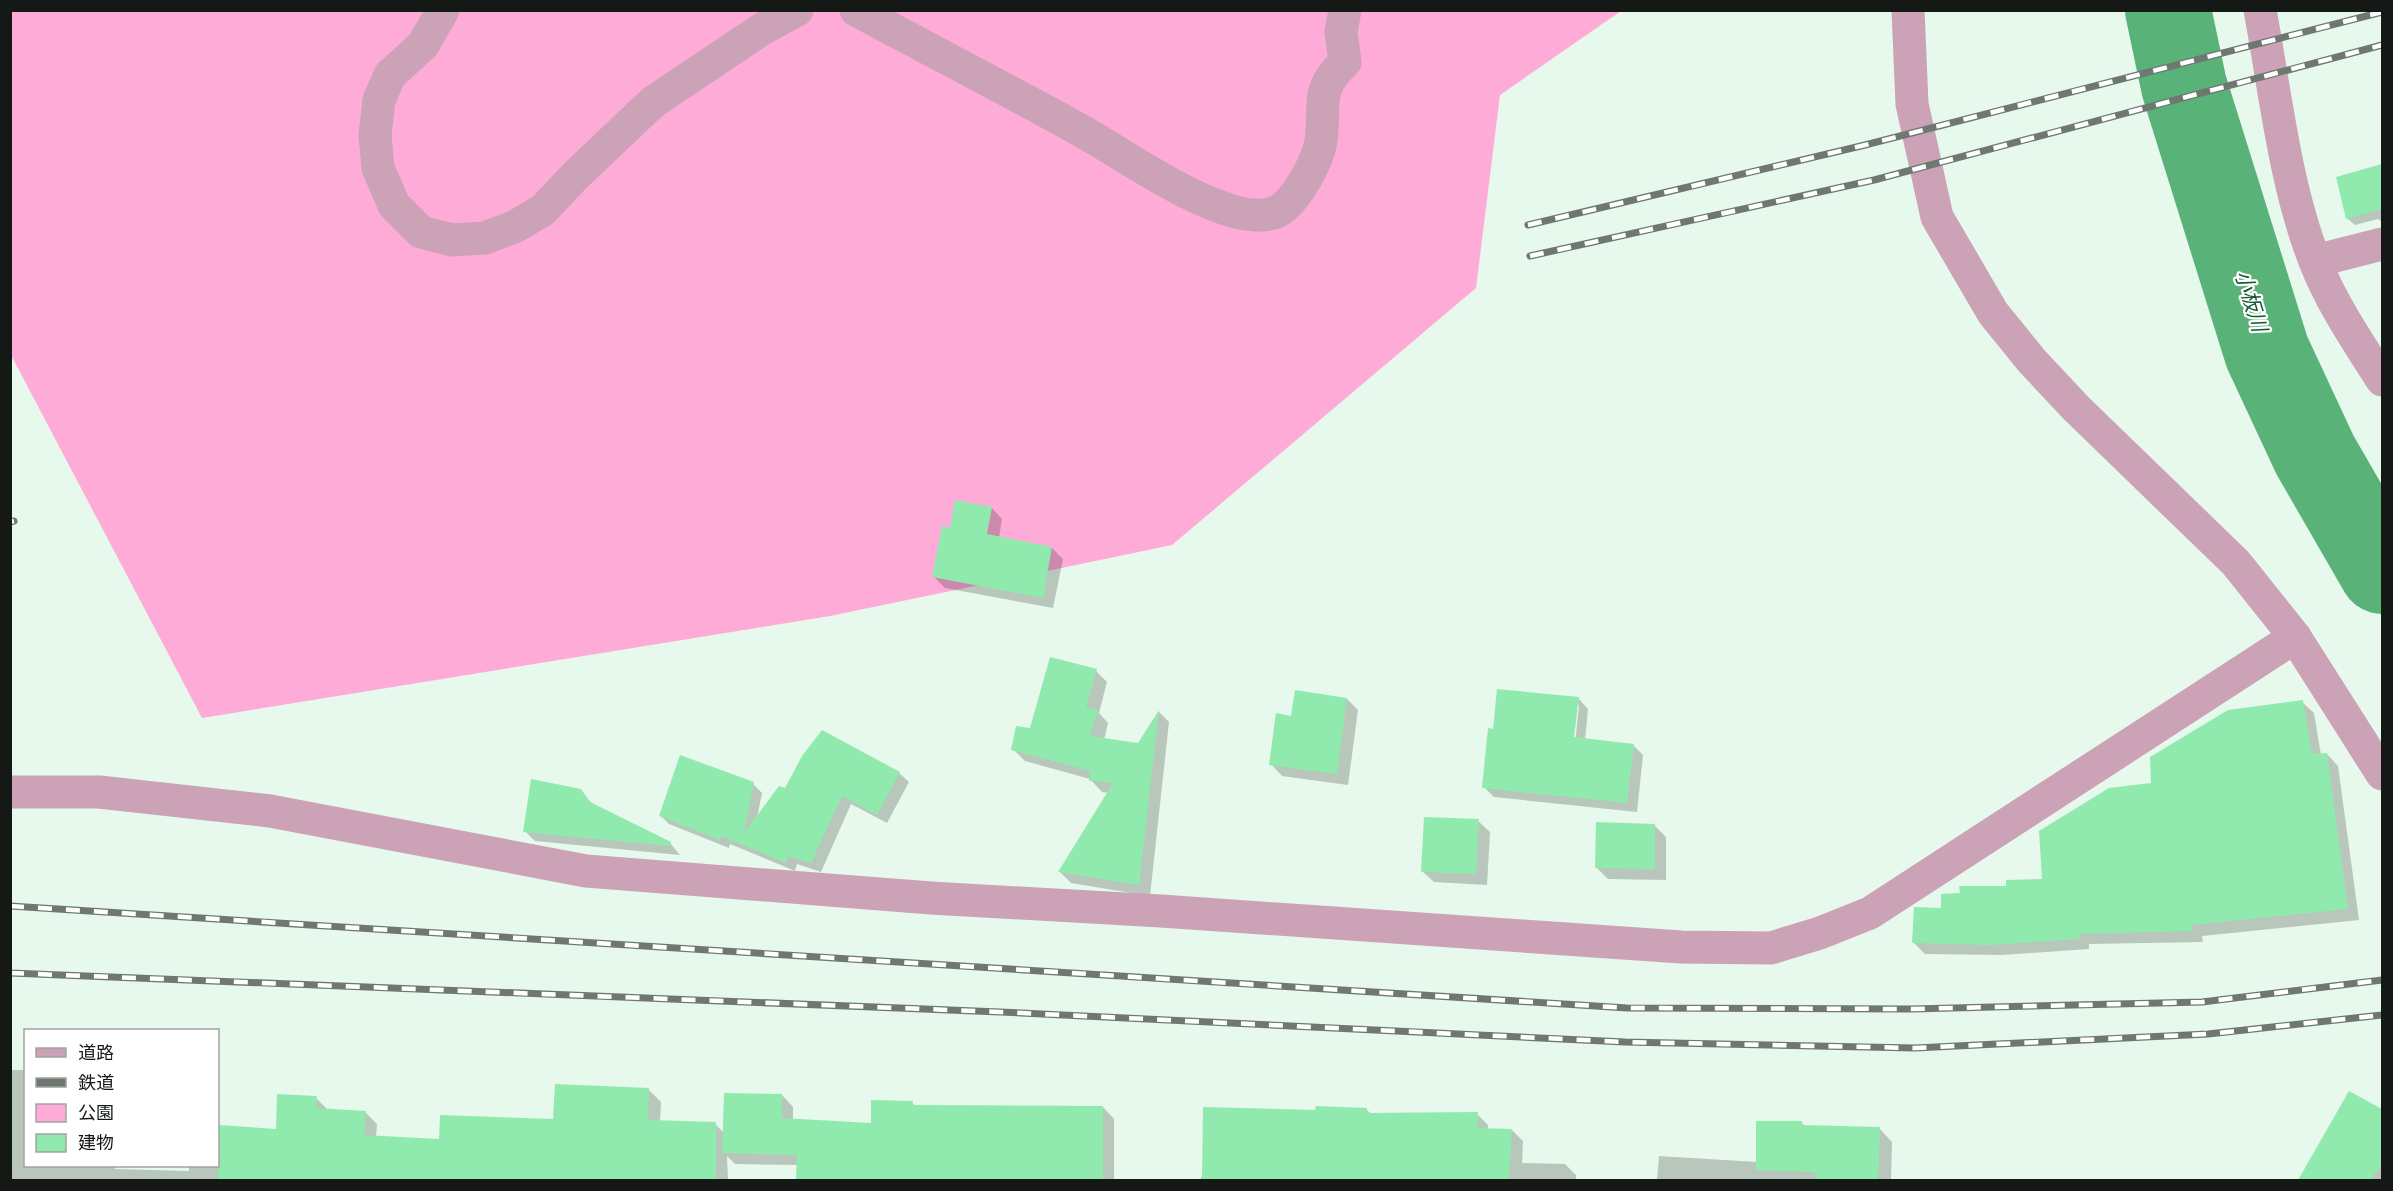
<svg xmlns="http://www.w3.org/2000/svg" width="2393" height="1191" font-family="Rubik,'Noto Sans JP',sans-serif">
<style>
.green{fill:#feacd7}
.shadow{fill:#0003;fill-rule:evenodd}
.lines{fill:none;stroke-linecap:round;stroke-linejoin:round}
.river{stroke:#59b278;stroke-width:86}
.building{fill:#91eaad}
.minor{stroke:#cba2b6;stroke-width:33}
.rail-casing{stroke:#6e7871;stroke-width:7}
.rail{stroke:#fff;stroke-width:4.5;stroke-dasharray:14;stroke-linecap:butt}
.labels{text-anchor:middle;stroke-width:4.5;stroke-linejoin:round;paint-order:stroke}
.water-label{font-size:21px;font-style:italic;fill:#175731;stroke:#fff}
</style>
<rect width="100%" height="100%" fill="#e7f8ec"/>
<path class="green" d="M 10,11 L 1621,11 L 1500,95 L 1476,288 L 1172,545 L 830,616 L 202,718 L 11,355 Z"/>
<g class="shadow">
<path d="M 2382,166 L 2382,222 L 2378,219 L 2355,225 L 2347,218 L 2338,178 Z"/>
<path d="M 992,508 L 1002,519 L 999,538 L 1052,548 L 1063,559 L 1053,608 L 945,588 L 934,577 L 951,529 Z"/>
<path d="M 1096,671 L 1107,682 L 1099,713 L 1108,723 L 1104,740 L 1139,745 L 1159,712 L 1169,722 L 1150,896 L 1071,883 L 1060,872 L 1109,793 L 1102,792 L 1090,779 L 1025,761 L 1013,749 Z"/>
<path d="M 1578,698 L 1588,709 L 1585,740 L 1633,745 L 1643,755 L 1637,812 L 1494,797 L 1484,787 ZM 1576,705 L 1579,705 L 1575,745 L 1572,745 Z"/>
<path d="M 1347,699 L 1358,710 L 1348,785 L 1282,776 L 1271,764 Z"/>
<path d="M 2302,702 L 2314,713 L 2321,755 L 2327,754 L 2338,766 L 2359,920 L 2202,936 L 2203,942 L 2089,944 L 2089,949 L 2002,955 L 1925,954 L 1914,943 L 1942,909 L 2008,888 L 2043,881 L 2152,785 Z"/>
<path d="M 899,773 L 909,782 L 887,823 L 851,804 L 821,872 L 797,864 L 795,871 L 730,844 L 729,848 L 669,824 L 660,815 L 753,784 L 762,793 L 757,818 L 786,790 Z"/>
<path d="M 580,790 L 594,806 L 670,843 L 680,855 L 535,841 L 525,831 Z"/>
<path d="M 1478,821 L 1490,832 L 1487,885 L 1434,882 L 1422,871 Z"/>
<path d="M 1654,825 L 1666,837 L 1666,880 L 1608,879 L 1596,867 Z"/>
<path d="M 12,1070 L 26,1070 L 26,1166 L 115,1166 L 115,1169 L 189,1171 L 189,1166 L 218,1166 L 218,1127 L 277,1130 L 316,1098 L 328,1110 L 365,1112 L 377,1124 L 376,1137 L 441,1141 L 555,1121 L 649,1090 L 661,1102 L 660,1122 L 715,1124 L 724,1133 L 782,1095 L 793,1107 L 793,1120 L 872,1125 L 912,1103 L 916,1107 L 1103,1107 L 1114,1119 L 1114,1180 L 797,1180 L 798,1165 L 735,1164 L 727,1156 L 728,1180 L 10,1180 Z"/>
<path d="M 2344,1102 L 2382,1125 L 2382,1180 L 2300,1180 Z"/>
<path d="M 1366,1109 L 1372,1115 L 1477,1114 L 1488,1125 L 1488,1129 L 1512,1130 L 1523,1141 L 1522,1163 L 1565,1164 L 1576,1175 L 1576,1180 L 1201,1180 L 1201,1177 L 1316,1111 Z"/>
<path d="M 1802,1123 L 1805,1126 L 1879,1128 L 1892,1142 L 1891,1180 L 1657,1180 L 1659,1156 L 1757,1162 Z"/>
</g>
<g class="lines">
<path class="river" d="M 2168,10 L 2184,86 L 2267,352 L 2315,455 L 2382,571"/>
</g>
<g class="building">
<path d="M 2382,164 L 2382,209 L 2346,219 L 2336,177 Z"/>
<path d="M 955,500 L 992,507 L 987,534 L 1052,547 L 1043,598 L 932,577 L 942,526 L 950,528 Z"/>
<path d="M 1050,657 L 1097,669 L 1086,707 L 1098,710 L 1090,736 L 1138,743 L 1159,710 L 1139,885 L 1058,872 L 1113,783 L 1089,781 L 1090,771 L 1011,750 L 1016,726 L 1030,728 Z"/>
<path d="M 1497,689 L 1579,697 L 1574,737 L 1634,744 L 1627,803 L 1482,788 L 1488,728 L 1493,729 Z"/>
<path d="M 1295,690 L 1347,698 L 1337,774 L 1269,765 L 1276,713 L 1291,716 Z"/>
<path d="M 2303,700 L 2312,754 L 2327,753 L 2348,909 L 2192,925 L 2192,931 L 2079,934 L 2079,939 L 1990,945 L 1912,943 L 1914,907 L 1941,908 L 1941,894 L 1960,893 L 1959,886 L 2006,886 L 2006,880 L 2042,879 L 2039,831 L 2109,788 L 2151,783 L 2150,757 L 2228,710 Z"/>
<path d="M 822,730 L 900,772 L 877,815 L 842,796 L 811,863 L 788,856 L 786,863 L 721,836 L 720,840 L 659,816 L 680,755 L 754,782 L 744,833 L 779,786 L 785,788 L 802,756 Z"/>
<path d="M 531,779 L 581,789 L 590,802 L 671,842 L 670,846 L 523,832 Z"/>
<path d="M 1424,817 L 1479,819 L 1476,874 L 1421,872 Z"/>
<path d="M 1596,822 L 1655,824 L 1655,869 L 1595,868 Z"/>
<path d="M 555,1084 L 649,1088 L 648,1120 L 716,1122 L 716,1180 L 218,1180 L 218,1125 L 276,1129 L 277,1094 L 317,1096 L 316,1108 L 366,1111 L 364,1135 L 439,1139 L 440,1115 L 553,1119 Z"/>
<path d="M 2349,1091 L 2382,1109 L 2382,1165 L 2370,1180 L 2298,1180 Z"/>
<path d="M 724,1093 L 782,1094 L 782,1118 L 871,1123 L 871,1100 L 913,1101 L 912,1105 L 1103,1106 L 1103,1180 L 796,1180 L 797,1155 L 722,1153 Z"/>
<path d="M 1316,1106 L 1367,1108 L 1366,1113 L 1478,1112 L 1478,1128 L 1512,1129 L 1509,1180 L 1202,1180 L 1203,1107 L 1315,1110 Z"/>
<path d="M 1756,1121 L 1802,1121 L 1802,1125 L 1880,1127 L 1878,1180 L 1815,1180 L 1815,1172 L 1756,1170 Z"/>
</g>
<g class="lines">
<g class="minor">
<path d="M 443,10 L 423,45 L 390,75 L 379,100 L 375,135 L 378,168 L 394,205 L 421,232 L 452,240 L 485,238 L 516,226 L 543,210 L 575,176 L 653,102 L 762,29 L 797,10"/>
<path d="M 856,10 C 930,50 1006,89 1080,130 C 1126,156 1186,199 1236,212 C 1250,216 1272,218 1284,207 C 1299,194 1318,161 1321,141 C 1326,105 1314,91 1345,62 L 1341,32 L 1345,10"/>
<path d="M 1908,10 L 1912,104 L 1937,217 L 1993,313 L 2032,361 L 2076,408 L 2236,563 L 2295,637 L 2382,774"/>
<path d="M 2260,10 C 2275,90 2285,186 2315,261 C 2331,303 2358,342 2382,380"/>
<path d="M 2315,261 L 2382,244"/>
<path d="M 10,792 L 99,792 L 270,811 L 586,871 L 931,898 L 1161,911 L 1681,947 L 1771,948 L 1820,933 L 1870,913 L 2295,637"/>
</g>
<g class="rail-casing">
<g id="rail">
<path d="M 1528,225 L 1865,145 L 2382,12"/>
<path d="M 1530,256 L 1874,180 L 2382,45"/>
<path d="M 10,522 L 14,521"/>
<path d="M 10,906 L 1627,1008 L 1912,1009 L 2202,1002 L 2382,980"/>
<path d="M 10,973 L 1000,1012 L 1625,1042 L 1915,1048 L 2208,1034 L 2382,1015"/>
</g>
</g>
<use href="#rail" class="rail"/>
</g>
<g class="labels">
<g class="water-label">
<text transform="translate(2251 301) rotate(73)" y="7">小板川</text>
</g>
</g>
<rect width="2393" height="1191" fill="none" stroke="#141915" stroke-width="24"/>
<rect x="24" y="1029" width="195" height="138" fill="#ffffff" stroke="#a1a3a1" stroke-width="1.5"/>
<rect x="36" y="1048" width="30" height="9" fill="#cba2b6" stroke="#a1a3a1" stroke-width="1.5"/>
<text x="78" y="1059" font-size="18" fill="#141915">道路</text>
<rect x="36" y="1078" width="30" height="9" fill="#6e7871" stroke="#a1a3a1" stroke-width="1.5"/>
<text x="78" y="1089" font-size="18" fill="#141915">鉄道</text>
<rect x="36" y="1104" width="30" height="18" fill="#feacd7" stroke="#a1a3a1" stroke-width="1.5"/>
<text x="78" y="1119" font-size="18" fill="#141915">公園</text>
<rect x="36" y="1134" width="30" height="18" fill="#91eaad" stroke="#a1a3a1" stroke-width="1.5"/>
<text x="78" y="1149" font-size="18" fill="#141915">建物</text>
</svg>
